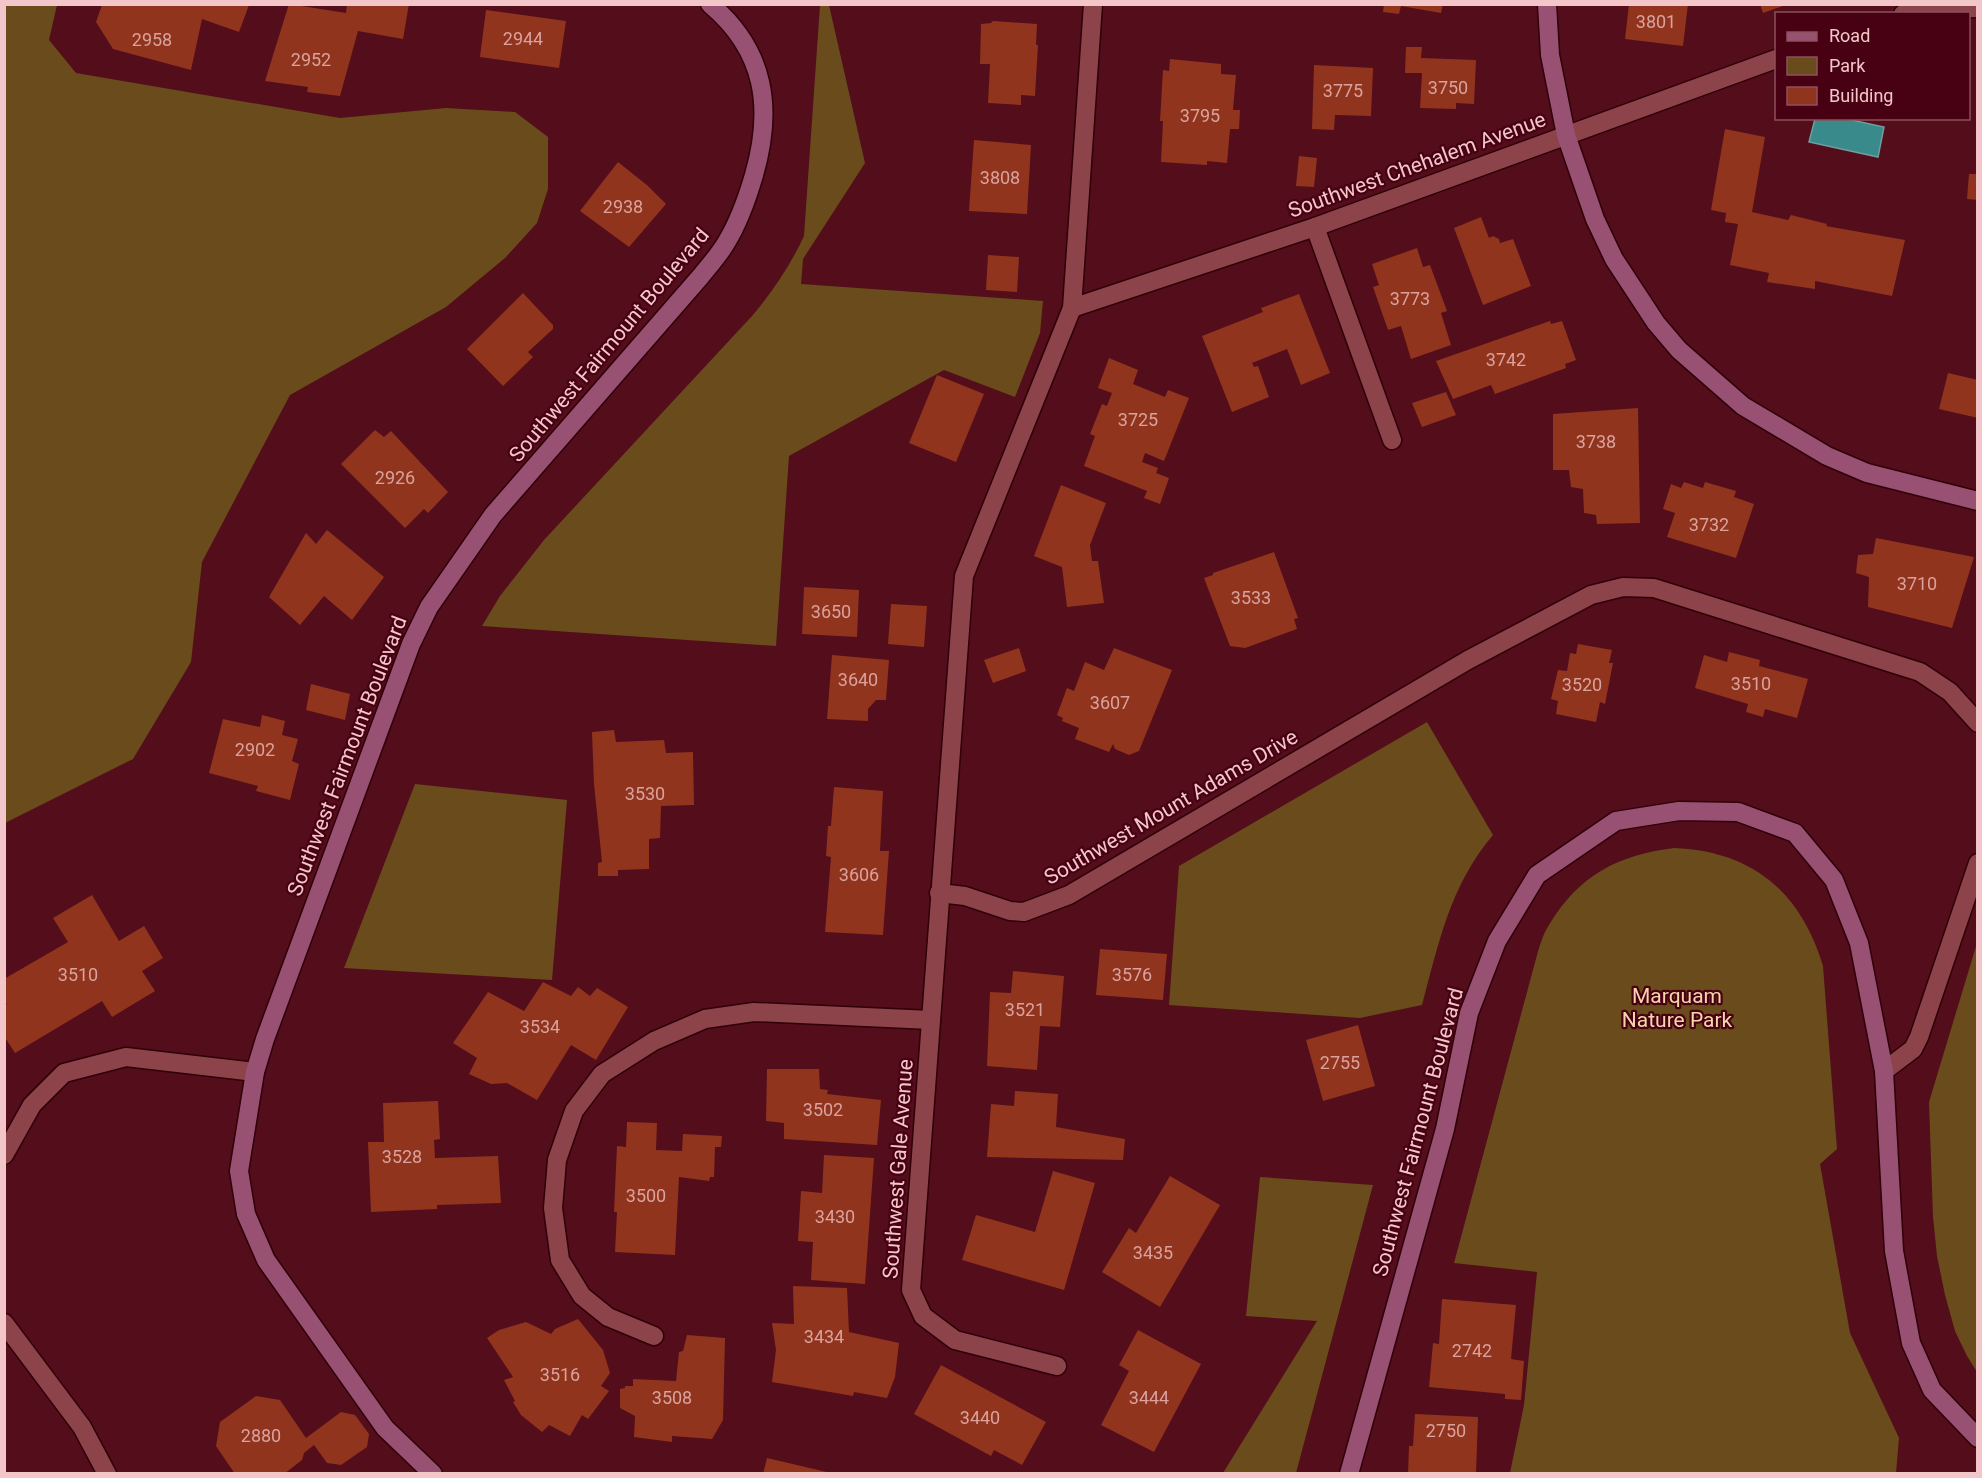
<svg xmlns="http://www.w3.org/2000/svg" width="1982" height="1478" font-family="Roboto,sans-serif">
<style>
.green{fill:#6a4b1b}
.water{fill:#398b8b;stroke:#719d9e;stroke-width:1.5}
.building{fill:#91341d}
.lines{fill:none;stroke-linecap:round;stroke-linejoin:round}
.street-casing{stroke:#300008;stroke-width:21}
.secondary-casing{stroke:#300008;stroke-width:21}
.street{stroke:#8c434a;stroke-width:18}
.secondary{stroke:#985073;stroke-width:18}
.labels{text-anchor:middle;stroke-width:4.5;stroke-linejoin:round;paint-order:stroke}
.number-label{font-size:18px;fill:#daa29e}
.street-label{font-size:21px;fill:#f3c7c9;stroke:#470112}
.park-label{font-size:21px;fill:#f5d6ac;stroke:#470112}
</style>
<rect width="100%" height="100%" fill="#530d1b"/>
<g class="green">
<path d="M 5,4 L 57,5 L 49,40 L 76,73 L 340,118 L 446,108 L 515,112 L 548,137 L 548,189 L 537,223 L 505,258 L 446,307 L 290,395 L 202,562 L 191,662 L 133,759 L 5,823 Z"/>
<path d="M 820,5 L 829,5 L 865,163 L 803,259 L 801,284 L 1043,301 L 1040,333 L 1015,397 L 944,370 L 789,456 L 776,646 L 482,626 L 500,596 L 544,540 L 752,316 C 773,291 790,266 804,236 Z"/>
<path d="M 1427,722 L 1493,835 C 1450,886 1439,942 1422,1005 L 1360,1018 L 1169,1005 L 1179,866 Z"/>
<path d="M 415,784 L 567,800 L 552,980 L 344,968 Z"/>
<path d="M 1674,848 C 1752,851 1801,892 1823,966 L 1837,1149 L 1820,1164 L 1850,1333 L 1899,1438 L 1896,1473 L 1802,1472 L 1802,1474 L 1510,1473 L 1524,1405 L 1537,1272 L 1454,1263 L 1537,955 C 1540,945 1543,934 1549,925 C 1579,875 1618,855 1674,848 Z"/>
<path d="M 1977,943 L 1977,1372 L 1967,1356 L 1955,1331 L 1945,1295 L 1937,1256 L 1933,1217 L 1929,1102 Z"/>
<path d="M 1260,1177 L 1373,1185 L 1296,1473 L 1223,1473 L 1317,1321 L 1246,1316 Z"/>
</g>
<path class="water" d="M 1815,119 L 1847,119 L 1884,127 L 1878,157 L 1809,142 Z"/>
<g class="building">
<path d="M 289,4 L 346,13 L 347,4 L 409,4 L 403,39 L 358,31 L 340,96 L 307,92 L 308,87 L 265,81 Z"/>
<path d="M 1384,4 L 1443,4 L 1441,13 L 1401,6 L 1399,14 L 1383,12 Z"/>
<path d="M 1629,4 L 1688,4 L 1683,46 L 1625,39 Z"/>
<path d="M 1760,4 L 1786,4 L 1786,5 L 1763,13 Z"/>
<path d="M 102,5 L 249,5 L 239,32 L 202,19 L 191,70 L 113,49 L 96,22 Z"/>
<path d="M 486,10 L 566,21 L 559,68 L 480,57 Z"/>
<path d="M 993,21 L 1037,24 L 1036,45 L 1038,45 L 1035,96 L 1021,95 L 1021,105 L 988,103 L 990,64 L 980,64 L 981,24 L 991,23 Z"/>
<path d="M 1406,47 L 1422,47 L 1421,58 L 1476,60 L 1474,104 L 1456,103 L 1456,109 L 1420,108 L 1422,73 L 1405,73 Z"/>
<path d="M 1170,59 L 1221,64 L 1221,74 L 1236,75 L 1233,110 L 1240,110 L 1239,129 L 1230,129 L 1227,163 L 1207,161 L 1207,165 L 1161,162 L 1163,121 L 1160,121 L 1163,70 L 1169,71 Z"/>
<path d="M 1314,65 L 1373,68 L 1371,116 L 1335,115 L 1334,130 L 1312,129 Z"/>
<path d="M 1725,129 L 1765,137 L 1752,212 L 1788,220 L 1791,215 L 1827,224 L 1826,226 L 1905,240 L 1892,296 L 1815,281 L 1815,289 L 1767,282 L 1769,273 L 1730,265 L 1738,224 L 1725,222 L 1726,213 L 1711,210 Z"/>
<path d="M 974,140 L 1031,145 L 1027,214 L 969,211 Z"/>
<path d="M 1299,156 L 1317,158 L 1314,187 L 1296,186 Z"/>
<path d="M 618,162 L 648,186 L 666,204 L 629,247 L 580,211 Z"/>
<path d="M 1969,174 L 1978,174 L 1978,200 L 1967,199 Z"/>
<path d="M 1481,217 L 1489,238 L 1493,236 L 1499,239 L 1500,243 L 1513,239 L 1531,286 L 1483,305 L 1454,228 Z"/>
<path d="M 1417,248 L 1423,267 L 1430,265 L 1447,311 L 1441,313 L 1451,345 L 1411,359 L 1401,326 L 1388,330 L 1373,287 L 1379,285 L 1372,264 Z"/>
<path d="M 988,255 L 1019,257 L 1017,292 L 986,290 Z"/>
<path d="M 523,293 L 553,325 L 553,329 L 528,352 L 533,357 L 503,386 L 467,349 Z"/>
<path d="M 1299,294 L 1330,373 L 1301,385 L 1287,349 L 1252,363 L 1254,367 L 1258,366 L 1269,397 L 1232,412 L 1202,336 L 1263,312 L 1261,308 Z"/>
<path d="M 1550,321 L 1551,324 L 1562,321 L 1576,360 L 1565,364 L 1566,368 L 1495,394 L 1491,385 L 1453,399 L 1436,361 Z"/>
<path d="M 1109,358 L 1138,370 L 1133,384 L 1165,397 L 1168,390 L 1189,398 L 1164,461 L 1145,453 L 1142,462 L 1158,468 L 1156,473 L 1169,478 L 1160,504 L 1144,498 L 1147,491 L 1084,466 L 1095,436 L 1090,434 L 1102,404 L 1107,406 L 1112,393 L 1098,388 Z"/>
<path d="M 1948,373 L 1978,380 L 1978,418 L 1939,409 Z"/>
<path d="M 937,375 L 984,394 L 956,462 L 909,443 Z"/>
<path d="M 1446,392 L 1456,415 L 1422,427 L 1412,403 Z"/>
<path d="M 1638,408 L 1640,523 L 1597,524 L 1596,515 L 1584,513 L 1583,489 L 1571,487 L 1569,470 L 1553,470 L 1553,414 Z"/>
<path d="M 375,430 L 384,437 L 391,431 L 448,492 L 428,513 L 424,509 L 405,528 L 341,464 Z"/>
<path d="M 1684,482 L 1703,488 L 1705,482 L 1736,491 L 1734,497 L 1754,504 L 1736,558 L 1667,537 L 1675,513 L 1663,509 L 1671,484 L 1681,488 Z"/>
<path d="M 1061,485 L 1106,503 L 1090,545 L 1092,561 L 1098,561 L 1104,603 L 1067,607 L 1062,567 L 1034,556 Z"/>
<path d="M 327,530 L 384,577 L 352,620 L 324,596 L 300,625 L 269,597 L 306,533 L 316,544 Z"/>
<path d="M 1876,538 L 1974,557 L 1952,628 L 1868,607 L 1869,577 L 1856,573 L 1858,555 L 1873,554 Z"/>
<path d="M 1274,552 L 1298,618 L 1294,619 L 1297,629 L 1245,648 L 1230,646 L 1204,578 L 1213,575 L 1213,573 Z"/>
<path d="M 804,587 L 859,590 L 857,637 L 802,634 Z"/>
<path d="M 891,604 L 927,606 L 924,647 L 888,644 Z"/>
<path d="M 1578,644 L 1612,650 L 1609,663 L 1613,663 L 1605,704 L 1600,702 L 1596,722 L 1556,714 L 1558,701 L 1551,699 L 1558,670 L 1567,671 L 1570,653 L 1576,654 Z"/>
<path d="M 1019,648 L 1026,671 L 993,683 L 984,660 Z"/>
<path d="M 1114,648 L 1172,670 L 1139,751 L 1129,755 L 1115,749 L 1113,744 L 1109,752 L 1075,739 L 1079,728 L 1062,721 L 1063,718 L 1057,715 L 1067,688 L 1074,691 L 1085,662 L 1104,670 Z"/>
<path d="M 1729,652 L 1760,660 L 1759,666 L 1808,679 L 1797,718 L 1765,709 L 1763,717 L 1746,712 L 1748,704 L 1695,688 L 1704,655 L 1727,662 Z"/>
<path d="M 832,655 L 889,660 L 886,700 L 876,700 L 868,709 L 868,721 L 827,719 Z"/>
<path d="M 311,684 L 350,694 L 345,720 L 306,710 Z"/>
<path d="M 262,715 L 285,721 L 282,735 L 298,739 L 292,761 L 299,764 L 290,800 L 256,791 L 258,786 L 209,773 L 223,719 L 260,727 Z"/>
<path d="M 614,730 L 616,742 L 664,740 L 666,753 L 693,752 L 694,805 L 661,806 L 660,838 L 649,839 L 649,869 L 618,870 L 618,876 L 598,876 L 598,863 L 602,862 L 594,784 L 592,732 Z"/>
<path d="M 834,787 L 883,791 L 880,851 L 889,851 L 883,935 L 825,932 L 831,857 L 826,856 L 828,826 L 831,826 Z"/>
<path d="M 92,895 L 119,941 L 144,926 L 163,958 L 142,971 L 155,991 L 112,1017 L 102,1001 L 15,1053 L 4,1036 L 4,1006 L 7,1004 L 4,1001 L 4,979 L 68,942 L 53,918 Z"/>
<path d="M 1100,949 L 1167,954 L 1163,1000 L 1096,995 Z"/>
<path d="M 1013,971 L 1064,976 L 1060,1027 L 1040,1026 L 1037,1070 L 987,1066 L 990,992 L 1011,993 Z"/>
<path d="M 543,982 L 571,996 L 578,987 L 590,996 L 597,988 L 628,1007 L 596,1060 L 571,1045 L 537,1100 L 507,1083 L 491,1084 L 469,1074 L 477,1058 L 453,1043 L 488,992 L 524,1011 Z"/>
<path d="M 1358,1025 L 1375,1086 L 1323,1101 L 1306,1040 Z"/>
<path d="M 767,1069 L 819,1069 L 820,1089 L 828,1090 L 827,1094 L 881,1100 L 877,1145 L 784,1139 L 784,1123 L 766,1121 Z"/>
<path d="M 1015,1091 L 1058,1094 L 1056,1127 L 1125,1139 L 1123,1160 L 987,1157 L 991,1104 L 1014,1106 Z"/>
<path d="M 438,1101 L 440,1139 L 434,1140 L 435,1158 L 498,1156 L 501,1203 L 437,1205 L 437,1209 L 371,1212 L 368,1142 L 384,1142 L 383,1103 Z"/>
<path d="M 627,1122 L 657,1123 L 656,1150 L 682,1151 L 683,1134 L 722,1136 L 721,1147 L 715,1147 L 714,1177 L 710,1177 L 709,1181 L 679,1177 L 675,1255 L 615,1252 L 617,1212 L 614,1212 L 617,1146 L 626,1147 Z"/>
<path d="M 824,1155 L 874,1158 L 865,1284 L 811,1280 L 813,1242 L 798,1241 L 801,1191 L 822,1193 Z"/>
<path d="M 1053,1171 L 1095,1183 L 1064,1290 L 962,1260 L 976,1215 L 1035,1232 Z"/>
<path d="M 1170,1176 L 1220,1205 L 1160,1307 L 1102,1272 L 1129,1228 L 1136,1233 Z"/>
<path d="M 793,1286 L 847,1288 L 849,1332 L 899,1343 L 895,1377 L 887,1398 L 854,1392 L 853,1396 L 772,1382 L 776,1350 L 772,1323 L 794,1324 Z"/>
<path d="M 1442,1299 L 1516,1305 L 1511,1359 L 1524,1361 L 1521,1400 L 1505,1399 L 1505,1394 L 1429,1387 L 1433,1343 L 1439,1344 Z"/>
<path d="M 578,1319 L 603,1350 L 610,1373 L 601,1386 L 609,1391 L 588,1419 L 582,1415 L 570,1436 L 549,1425 L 542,1432 L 521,1415 L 513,1402 L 515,1401 L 504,1380 L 513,1377 L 487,1338 L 499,1330 L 526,1322 L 551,1334 L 555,1329 Z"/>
<path d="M 1138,1330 L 1201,1364 L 1154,1452 L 1101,1425 L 1129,1371 L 1119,1365 Z"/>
<path d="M 687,1335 L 725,1338 L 723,1420 L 712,1439 L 672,1436 L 672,1442 L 634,1437 L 635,1416 L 620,1408 L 620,1389 L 625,1388 L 625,1386 L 633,1386 L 633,1379 L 676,1381 L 679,1352 L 683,1351 Z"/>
<path d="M 941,1365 L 1046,1422 L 1022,1465 L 994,1450 L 991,1456 L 914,1414 Z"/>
<path d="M 256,1396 L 280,1400 L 306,1438 L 341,1412 L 355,1415 L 369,1434 L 367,1447 L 341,1465 L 327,1463 L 314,1445 L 304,1453 L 302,1460 L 284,1474 L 235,1474 L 216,1446 L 220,1422 Z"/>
<path d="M 1415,1414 L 1478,1417 L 1476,1474 L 1408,1474 L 1409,1446 L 1413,1446 Z"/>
<path d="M 767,1458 L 831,1473 L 831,1474 L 763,1474 Z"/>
</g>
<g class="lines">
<g class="street-casing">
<g id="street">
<path d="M 1903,14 L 1925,9 L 1978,8"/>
<path d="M 1315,227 L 1392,440"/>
<path d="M 1072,308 L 1315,227 L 1776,59"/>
<path d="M 939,893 L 965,896 L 1010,911 L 1024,912 L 1069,895 L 1468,660 L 1591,595 L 1623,587 L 1654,588 L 1920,672 L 1950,692 L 1978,723"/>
<path d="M 1884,1071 L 1913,1049 L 1919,1037 L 1978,863"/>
<path d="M 4,1155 L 32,1105 L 64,1073 L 126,1057 L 255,1072"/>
<path d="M 4,1323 L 82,1427 L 107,1474"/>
<path d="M 654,1336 L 608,1317 L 582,1296 L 560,1260 L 553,1208 L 557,1160 L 574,1111 L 602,1074 L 654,1041 L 705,1019 L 754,1012 L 931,1020"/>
<path d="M 1057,1366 L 955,1340 L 923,1316 L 911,1290 L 964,576 L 1072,308 L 1093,4"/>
</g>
</g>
<g class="secondary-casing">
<g id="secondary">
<path d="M 1547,4 L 1550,55 L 1566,135 L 1595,219 L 1614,259 L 1656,323 L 1679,350 L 1743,406 L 1827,456 L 1867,473 L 1978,501"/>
<path d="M 433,1474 L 385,1428 L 266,1260 L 246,1214 L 239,1171 L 255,1072 L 265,1039 L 411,644 L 429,607 L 493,515 L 701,276 C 709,266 719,255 726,243 C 739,222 747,199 754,175 C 773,109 766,51 710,4"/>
<path d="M 1349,1474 L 1445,1129 L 1469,1013 L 1497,941 L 1537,875 L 1616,821 L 1679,811 L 1738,812 L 1795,833 L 1834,880 L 1859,943 L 1884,1071 L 1894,1251 L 1911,1343 L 1932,1390 L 1978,1438"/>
</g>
</g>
<use href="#street" class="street"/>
<use href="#secondary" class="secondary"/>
</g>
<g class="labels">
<g class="number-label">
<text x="1656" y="28">3801</text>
<text x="523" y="45">2944</text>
<text x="152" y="46">2958</text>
<text x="311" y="66">2952</text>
<text x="1448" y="94">3750</text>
<text x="1343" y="97">3775</text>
<text x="1200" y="122">3795</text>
<text x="1000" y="184">3808</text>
<text x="623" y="213">2938</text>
<text x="1410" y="305">3773</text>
<text x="1506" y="366">3742</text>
<text x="1138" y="426">3725</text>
<text x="1596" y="448">3738</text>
<text x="395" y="484">2926</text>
<text x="1709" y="531">3732</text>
<text x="1917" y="590">3710</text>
<text x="1251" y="604">3533</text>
<text x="831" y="618">3650</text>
<text x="858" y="686">3640</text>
<text x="1751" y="690">3510</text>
<text x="1582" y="691">3520</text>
<text x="1110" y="709">3607</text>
<text x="255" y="756">2902</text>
<text x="645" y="800">3530</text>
<text x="859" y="881">3606</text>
<text x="78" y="981">3510</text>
<text x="1132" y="981">3576</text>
<text x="1025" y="1016">3521</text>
<text x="540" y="1033">3534</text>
<text x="1340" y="1069">2755</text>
<text x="823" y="1116">3502</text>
<text x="402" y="1163">3528</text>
<text x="646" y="1202">3500</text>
<text x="835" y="1223">3430</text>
<text x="1153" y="1259">3435</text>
<text x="824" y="1343">3434</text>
<text x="1472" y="1357">2742</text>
<text x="560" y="1381">3516</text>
<text x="672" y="1404">3508</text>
<text x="1149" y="1404">3444</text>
<text x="980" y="1424">3440</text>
<text x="1446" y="1437">2750</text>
<text x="261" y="1442">2880</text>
</g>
<g class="street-label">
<text transform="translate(1417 165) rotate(-20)" y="7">Southwest Chehalem Avenue</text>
<text transform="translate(609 345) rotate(-50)" y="7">Southwest Fairmount Boulevard</text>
<text transform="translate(347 756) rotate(-69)" y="7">Southwest Fairmount Boulevard</text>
<text transform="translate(1171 807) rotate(-30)" y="7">Southwest Mount Adams Drive</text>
<text transform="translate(1418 1132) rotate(-75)" y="7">Southwest Fairmount Boulevard</text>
<text transform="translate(898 1169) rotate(-86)" y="7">Southwest Gale Avenue</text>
</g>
<g class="park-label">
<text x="1677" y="1003">Marquam<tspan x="1677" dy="24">Nature Park</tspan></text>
</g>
</g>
<rect width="1982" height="1478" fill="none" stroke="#f3c7c9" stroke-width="12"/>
<rect x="1775" y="12" width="195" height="108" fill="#470112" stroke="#8c505b" stroke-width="1.5"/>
<rect x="1787" y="32" width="30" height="9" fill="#985073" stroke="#8c505b" stroke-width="1.5"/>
<text x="1829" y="42" font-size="18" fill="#f3c7c9">Road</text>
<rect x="1787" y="57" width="30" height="18" fill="#6a4b1b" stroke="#8c505b" stroke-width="1.5"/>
<text x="1829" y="72" font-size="18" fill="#f3c7c9">Park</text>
<rect x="1787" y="87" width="30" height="18" fill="#91341d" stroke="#8c505b" stroke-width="1.5"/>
<text x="1829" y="102" font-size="18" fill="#f3c7c9">Building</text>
</svg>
